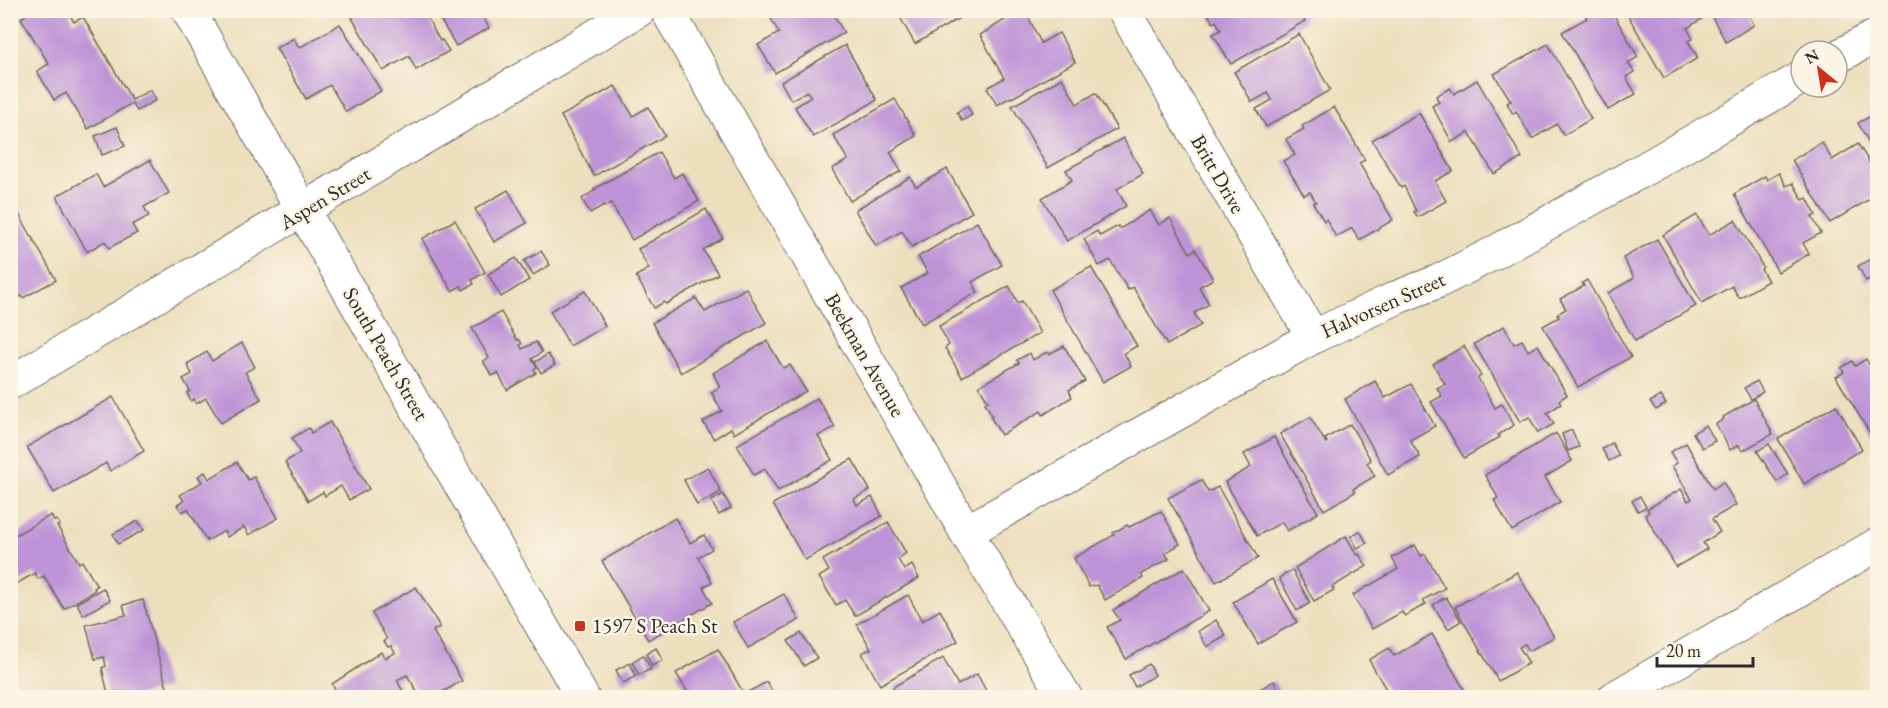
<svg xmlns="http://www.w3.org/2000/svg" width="1888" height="708" font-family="'EB Garamond',serif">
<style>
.building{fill:#be93d7;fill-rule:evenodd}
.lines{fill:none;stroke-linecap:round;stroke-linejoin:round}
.minor-casing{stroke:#6f6a5e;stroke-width:35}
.minor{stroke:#fff;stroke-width:33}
.poi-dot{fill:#c8321e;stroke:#fcf5e5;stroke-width:2}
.labels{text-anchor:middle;stroke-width:5;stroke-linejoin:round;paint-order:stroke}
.street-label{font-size:21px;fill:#2b2b2b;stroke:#fcf5e5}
.poi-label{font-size:21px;fill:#2b2b2b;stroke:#fcf5e5;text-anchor:start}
</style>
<rect width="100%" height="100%" fill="#fcf5e5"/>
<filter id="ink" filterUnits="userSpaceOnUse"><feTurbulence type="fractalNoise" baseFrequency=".0167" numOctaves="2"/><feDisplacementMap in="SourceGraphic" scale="12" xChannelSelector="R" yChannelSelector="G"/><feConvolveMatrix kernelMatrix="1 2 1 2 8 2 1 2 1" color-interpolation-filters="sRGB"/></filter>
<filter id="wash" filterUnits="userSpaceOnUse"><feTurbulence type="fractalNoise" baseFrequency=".008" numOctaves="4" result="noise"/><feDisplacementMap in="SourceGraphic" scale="24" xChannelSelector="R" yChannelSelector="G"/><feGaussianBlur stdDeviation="1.35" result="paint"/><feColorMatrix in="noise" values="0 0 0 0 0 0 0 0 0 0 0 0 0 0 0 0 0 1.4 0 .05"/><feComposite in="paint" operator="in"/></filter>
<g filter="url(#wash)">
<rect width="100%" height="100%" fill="#eddfbe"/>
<g id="blocks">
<g class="building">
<path d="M 34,10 L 67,10 L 74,22 L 83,17 L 132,100 L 150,90 L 156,100 L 137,111 L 132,103 L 88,129 L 66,93 L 54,100 L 37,71 L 49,64 L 21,18 Z"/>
<path d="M 365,10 L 423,10 L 440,41 L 442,40 L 449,51 L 416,70 L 409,56 L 383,71 L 352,18 Z"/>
<path d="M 438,10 L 479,10 L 489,28 L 456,46 L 437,14 L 439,12 Z"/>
<path d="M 766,10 L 831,10 L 844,33 L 775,73 L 758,45 L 779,33 Z"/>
<path d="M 896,10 L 953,10 L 958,19 L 915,44 Z"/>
<path d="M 1021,10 L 1025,10 L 1041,43 L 1059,33 L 1075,62 L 1012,98 L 1011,97 L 997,105 L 987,88 L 1004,78 L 980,35 Z"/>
<path d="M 1206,10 L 1304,10 L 1307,15 L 1303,17 L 1305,21 L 1231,64 L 1213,34 L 1221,30 L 1216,21 L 1213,23 Z"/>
<path d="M 1586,10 L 1611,10 L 1638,57 L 1628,63 L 1634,72 L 1626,77 L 1636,94 L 1608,110 L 1562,32 L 1587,18 L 1583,12 Z"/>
<path d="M 1625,10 L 1697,10 L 1702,19 L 1687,28 L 1693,39 L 1688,41 L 1698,58 L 1664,78 Z"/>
<path d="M 1708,10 L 1746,10 L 1754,25 L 1726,42 Z"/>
<path d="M 340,24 L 381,91 L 346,112 L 330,85 L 306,99 L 276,48 L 294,38 L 299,48 Z"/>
<path d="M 1299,34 L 1330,90 L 1266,127 L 1256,109 L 1272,100 L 1268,93 L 1252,102 L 1234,72 Z"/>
<path d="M 1548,44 L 1591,119 L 1564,135 L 1557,124 L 1532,139 L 1516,111 L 1513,114 L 1507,103 L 1511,101 L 1494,74 Z"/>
<path d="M 845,45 L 877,100 L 813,137 L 795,107 L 811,97 L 807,91 L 791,100 L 781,82 Z"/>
<path d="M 1062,78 L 1077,104 L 1096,93 L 1117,129 L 1048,168 L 1012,106 Z"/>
<path d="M 1477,80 L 1522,158 L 1494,174 L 1469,132 L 1452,142 L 1432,106 L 1439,102 L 1436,96 L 1450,88 L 1454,94 Z"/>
<path d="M 615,86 L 633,116 L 648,107 L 665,136 L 594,176 L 561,116 Z"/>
<path d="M 895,99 L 916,136 L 890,152 L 901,171 L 850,201 L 832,169 L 848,160 L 833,135 Z"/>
<path d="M 967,106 L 972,115 L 962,121 L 957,112 Z"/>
<path d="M 1334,107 L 1365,160 L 1359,163 L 1393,220 L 1359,240 L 1352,228 L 1336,237 L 1326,219 L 1324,221 L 1313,203 L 1316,202 L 1310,192 L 1304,195 L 1283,161 L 1295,155 L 1286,139 L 1304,129 L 1302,126 Z"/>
<path d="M 1878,112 L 1878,158 L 1858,123 Z"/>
<path d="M 1419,113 L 1453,171 L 1435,181 L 1446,201 L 1418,217 L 1414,212 L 1416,211 L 1404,186 L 1401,188 L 1372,140 Z"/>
<path d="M 117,127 L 125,146 L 102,155 L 95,136 Z"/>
<path d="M 1123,138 L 1143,174 L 1117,189 L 1126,206 L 1067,241 L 1042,198 L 1072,180 L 1066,170 Z"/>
<path d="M 1822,142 L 1832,160 L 1858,144 L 1878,176 L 1878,194 L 1830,223 L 1792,160 Z"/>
<path d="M 659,152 L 674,178 L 682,173 L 699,201 L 632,240 L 611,203 L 605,207 L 604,205 L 590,213 L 582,199 L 595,190 L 594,189 Z"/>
<path d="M 150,160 L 169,193 L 144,207 L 149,216 L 132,225 L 137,233 L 109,248 L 105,241 L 87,252 L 57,196 L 96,174 L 103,187 Z"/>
<path d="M 947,169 L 972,212 L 912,247 L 902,231 L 876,246 L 855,210 L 910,177 L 916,187 Z"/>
<path d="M 1779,173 L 1786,186 L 1793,183 L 1803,200 L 1807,198 L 1816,215 L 1812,217 L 1821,233 L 1803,243 L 1809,254 L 1778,272 L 1734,194 L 1765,176 L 1767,180 Z"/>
<path d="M 508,190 L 527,223 L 494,242 L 475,209 Z"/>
<path d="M 14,205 L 56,280 L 23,298 L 22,296 L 10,302 L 10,207 Z"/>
<path d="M 706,209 L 723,238 L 703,250 L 718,274 L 666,304 L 664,302 L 654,308 L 636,276 L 649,269 L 638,249 Z"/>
<path d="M 1150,210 L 1159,225 L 1170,218 L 1190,253 L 1195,249 L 1213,279 L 1199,287 L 1209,304 L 1194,313 L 1201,325 L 1167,345 L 1133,287 L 1128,290 L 1110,260 L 1099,266 L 1084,239 L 1097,231 L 1100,236 L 1118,226 L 1120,229 Z"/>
<path d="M 1697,215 L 1709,235 L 1735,220 L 1763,267 L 1761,269 L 1768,281 L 1739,298 L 1732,286 L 1702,303 L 1663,235 Z"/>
<path d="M 455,220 L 485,272 L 472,280 L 474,284 L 463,290 L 461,286 L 452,291 L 422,239 Z"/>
<path d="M 977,222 L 1002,265 L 972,282 L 978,292 L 922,324 L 901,288 L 928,273 L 918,257 Z"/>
<path d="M 1657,239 L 1696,306 L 1635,341 L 1608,293 L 1634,278 L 1623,258 Z"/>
<path d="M 541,251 L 550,265 L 533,275 L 524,261 Z"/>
<path d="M 1874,257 L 1878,262 L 1878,275 L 1866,281 L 1858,266 Z"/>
<path d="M 516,258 L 529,280 L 501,297 L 488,274 Z"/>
<path d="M 1091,267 L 1137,346 L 1124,353 L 1131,366 L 1103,382 L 1050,290 Z"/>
<path d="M 1587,280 L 1631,357 L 1578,387 L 1543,326 L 1559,317 L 1557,314 L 1566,309 L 1560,299 L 1584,286 L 1582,283 Z"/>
<path d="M 1009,286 L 1018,303 L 1022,301 L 1040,333 L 962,377 L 945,348 L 949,345 L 939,326 Z"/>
<path d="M 746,288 L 766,323 L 681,373 L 652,323 L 696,298 L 705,312 Z"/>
<path d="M 585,291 L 605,326 L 570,346 L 550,311 Z"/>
<path d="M 501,312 L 517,340 L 519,339 L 522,344 L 520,345 L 522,349 L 536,342 L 542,352 L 532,359 L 537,367 L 534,369 L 536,373 L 507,390 L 498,373 L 492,376 L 483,361 L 489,358 L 472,328 Z"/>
<path d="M 1504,326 L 1514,344 L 1522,340 L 1528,351 L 1538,345 L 1567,395 L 1559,400 L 1561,404 L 1547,413 L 1554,424 L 1538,433 L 1529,417 L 1520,422 L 1474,344 Z"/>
<path d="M 767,341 L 783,368 L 790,365 L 806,391 L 734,434 L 731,428 L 714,439 L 703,422 L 722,411 L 711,392 L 720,387 L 713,373 Z"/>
<path d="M 242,343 L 255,367 L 245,372 L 261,399 L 221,423 L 206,398 L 196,404 L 194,399 L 191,401 L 187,393 L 190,391 L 183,379 L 192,374 L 187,364 L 207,352 L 212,361 Z"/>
<path d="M 1064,346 L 1085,381 L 1069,390 L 1072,397 L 1043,415 L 1041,411 L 1001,435 L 990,416 L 992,415 L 985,403 L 988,401 L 979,386 L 1019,363 L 1017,360 L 1030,353 L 1033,360 L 1047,352 L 1049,354 Z"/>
<path d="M 1464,346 L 1481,376 L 1478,378 L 1495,408 L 1502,404 L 1514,425 L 1498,435 L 1500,437 L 1464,458 L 1431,402 L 1442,396 L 1437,388 L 1445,384 L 1433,364 Z"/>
<path d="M 548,354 L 555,365 L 541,373 L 535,362 Z"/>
<path d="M 1866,359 L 1873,372 L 1878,369 L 1878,447 L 1836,377 L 1844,372 L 1841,368 L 1852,361 L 1855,366 Z"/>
<path d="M 1375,381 L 1385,398 L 1411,384 L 1435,426 L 1410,440 L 1420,457 L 1388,475 L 1345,399 Z"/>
<path d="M 1757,381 L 1763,392 L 1751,399 L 1744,388 Z"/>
<path d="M 1661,396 L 1666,404 L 1656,410 L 1650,402 Z"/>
<path d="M 113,397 L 144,451 L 110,471 L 106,463 L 54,493 L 27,447 Z"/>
<path d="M 817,398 L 835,427 L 818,436 L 832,460 L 778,491 L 765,469 L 754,475 L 737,445 Z"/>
<path d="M 1754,399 L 1773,434 L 1742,451 L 1739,445 L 1730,450 L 1716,424 L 1724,419 L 1723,417 Z"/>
<path d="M 1836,405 L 1862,449 L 1804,484 L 1778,439 Z"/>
<path d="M 1310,417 L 1326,443 L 1327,442 L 1325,439 L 1350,424 L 1371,460 L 1367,463 L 1375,476 L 1353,489 L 1355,492 L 1324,510 L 1280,434 Z"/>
<path d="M 330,422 L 369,489 L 349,500 L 341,486 L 325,496 L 323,492 L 308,501 L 285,462 L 300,453 L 292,438 L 309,428 L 311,433 Z"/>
<path d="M 1706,425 L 1715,441 L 1702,448 L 1693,433 Z"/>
<path d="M 1572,430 L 1579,447 L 1568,451 L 1562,434 Z"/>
<path d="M 1556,433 L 1572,461 L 1545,477 L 1560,502 L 1512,531 L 1494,500 L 1498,498 L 1485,475 Z"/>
<path d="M 1274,437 L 1318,513 L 1287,531 L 1282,522 L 1257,536 L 1225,482 L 1251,467 L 1244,454 Z"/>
<path d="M 1612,443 L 1619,456 L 1609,461 L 1602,449 Z"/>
<path d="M 1686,443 L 1713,489 L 1723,482 L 1736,505 L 1712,519 L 1720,532 L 1703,543 L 1707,549 L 1676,567 L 1645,515 L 1649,512 L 1647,509 L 1681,489 L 1688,501 L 1692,499 L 1672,466 L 1677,463 L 1670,452 Z"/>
<path d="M 1769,444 L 1788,474 L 1777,482 L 1757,451 Z"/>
<path d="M 852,459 L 870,490 L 854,499 L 857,505 L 872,497 L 882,516 L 805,560 L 773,504 Z"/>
<path d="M 237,462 L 248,480 L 254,477 L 278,518 L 249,535 L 244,527 L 227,537 L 224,531 L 207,541 L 188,509 L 182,512 L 177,505 L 184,501 L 180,495 L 202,482 L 198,476 L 205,472 L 209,479 Z"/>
<path d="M 708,467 L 721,492 L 697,505 L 684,480 Z"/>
<path d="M 1201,480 L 1208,492 L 1218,487 L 1258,558 L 1216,582 L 1168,498 Z"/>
<path d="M 723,494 L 731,508 L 719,515 L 711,501 Z"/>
<path d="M 1640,496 L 1646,507 L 1638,511 L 1632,501 Z"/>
<path d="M 1161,511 L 1180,544 L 1165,553 L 1169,559 L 1141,574 L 1143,578 L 1105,600 L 1097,585 L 1089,587 L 1074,558 L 1114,535 L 1113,533 L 1127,525 L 1129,527 Z"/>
<path d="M 51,515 L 54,521 L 57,520 L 60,525 L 57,526 L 79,563 L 82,561 L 97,586 L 94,588 L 95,590 L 64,609 L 44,576 L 38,579 L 35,573 L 16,584 L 10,575 L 10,538 Z"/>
<path d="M 675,518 L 690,543 L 704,535 L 712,549 L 698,557 L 712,582 L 703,587 L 712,603 L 648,640 L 602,561 Z"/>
<path d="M 138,521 L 144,530 L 118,544 L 113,534 Z"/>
<path d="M 888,522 L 906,553 L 898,559 L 904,570 L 912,565 L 919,578 L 855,616 L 845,600 L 836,605 L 819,577 L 829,571 L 823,560 Z"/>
<path d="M 1360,531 L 1367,543 L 1357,548 L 1351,536 Z"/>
<path d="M 1346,536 L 1357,555 L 1359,554 L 1367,566 L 1332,587 L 1334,590 L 1314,601 L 1295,568 Z"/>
<path d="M 1415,545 L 1421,556 L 1425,554 L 1445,588 L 1423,600 L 1426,604 L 1405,616 L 1402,612 L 1372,629 L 1353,595 L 1398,569 L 1392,558 Z"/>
<path d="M 1184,568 L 1209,611 L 1126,659 L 1107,627 L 1120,620 L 1113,610 Z"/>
<path d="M 1292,570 L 1310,603 L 1297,611 L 1279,578 Z"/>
<path d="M 1517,572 L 1554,637 L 1529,651 L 1525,644 L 1519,647 L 1529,663 L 1498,681 L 1455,607 Z"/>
<path d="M 1272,579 L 1297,622 L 1258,644 L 1233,602 Z"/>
<path d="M 416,587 L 440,627 L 433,631 L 462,681 L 432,698 L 340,698 L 332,684 L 381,652 L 385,658 L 395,653 L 391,646 L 388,647 L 384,641 L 387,639 L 372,613 ZM 407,675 L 417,691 L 406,697 L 397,680 Z"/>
<path d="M 103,588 L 110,600 L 83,615 L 77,603 Z"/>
<path d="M 784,594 L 799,620 L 748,648 L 733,622 Z"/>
<path d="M 908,595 L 922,621 L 940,610 L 958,641 L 880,685 L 862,653 L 871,649 L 857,624 Z"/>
<path d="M 1446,597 L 1461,621 L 1448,629 L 1433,605 Z"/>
<path d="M 143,600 L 167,688 L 128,698 L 109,698 L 102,668 L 106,666 L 104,657 L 95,659 L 86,625 L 126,615 L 123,605 Z"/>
<path d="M 1216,620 L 1226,636 L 1207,647 L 1198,631 Z"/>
<path d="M 801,633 L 817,658 L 804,666 L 788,641 Z"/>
<path d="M 1432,634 L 1468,696 L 1391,698 L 1369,660 L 1389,648 L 1394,656 Z"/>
<path d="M 656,648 L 663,660 L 652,666 L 646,654 Z"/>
<path d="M 718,649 L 744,694 L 767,682 L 776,698 L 691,698 L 676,673 Z"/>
<path d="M 643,655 L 651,669 L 639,675 L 632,662 Z"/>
<path d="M 943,658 L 958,685 L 977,674 L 990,698 L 899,698 L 893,687 Z"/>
<path d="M 630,663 L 636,676 L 623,683 L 616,670 Z"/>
<path d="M 1149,664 L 1155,675 L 1135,687 L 1129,675 Z"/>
<path d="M 1274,681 L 1283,698 L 1262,698 L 1258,690 Z"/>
</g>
</g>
</g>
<g filter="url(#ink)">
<use href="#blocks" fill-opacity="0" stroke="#6f6a5e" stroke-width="1.5"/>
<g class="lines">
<g class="minor-casing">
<g id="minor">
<path d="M 188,10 L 583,698"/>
<path d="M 667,10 L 966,532 L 1066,698"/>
<path d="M 1124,10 L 1313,337"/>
<path d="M 1837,57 L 1878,35"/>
<path d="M 10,383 L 639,10"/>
<path d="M 966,532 L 1313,337 L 1398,297 L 1439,281 L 1492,254 L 1657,162 L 1801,78"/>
<path d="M 1614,698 L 1878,544"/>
</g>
</g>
<use href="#minor" class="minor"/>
</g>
</g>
<rect class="poi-dot" x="574" y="620" width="12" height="12" rx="3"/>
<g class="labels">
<g class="street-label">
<text transform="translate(1218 174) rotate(60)" y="7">Britt Drive</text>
<text transform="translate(325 198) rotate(-31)" y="7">Aspen Street</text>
<text transform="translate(1383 305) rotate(-24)" y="7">Halvorsen Street</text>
<text transform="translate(386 354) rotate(60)" y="7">South Peach Street</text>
<text transform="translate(865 355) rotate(60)" y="7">Beekman Avenue</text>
</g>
<g class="poi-label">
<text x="592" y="633">1597 S Peach St</text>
</g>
</g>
<rect width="1888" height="708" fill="none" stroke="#fcf5e5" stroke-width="36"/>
<g transform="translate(1819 69) rotate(330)"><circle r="28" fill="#fcf5e5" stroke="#a8a49b" stroke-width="1.5"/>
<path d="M0-4.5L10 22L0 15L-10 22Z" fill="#c8321e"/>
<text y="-9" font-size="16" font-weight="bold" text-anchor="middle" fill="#2b2b2b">N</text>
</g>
<path d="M1657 657v9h96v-9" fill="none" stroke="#2b2b2b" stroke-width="3"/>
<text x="1666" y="657" font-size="18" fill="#2b2b2b" stroke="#fcf5e5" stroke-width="4.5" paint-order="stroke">20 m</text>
</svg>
